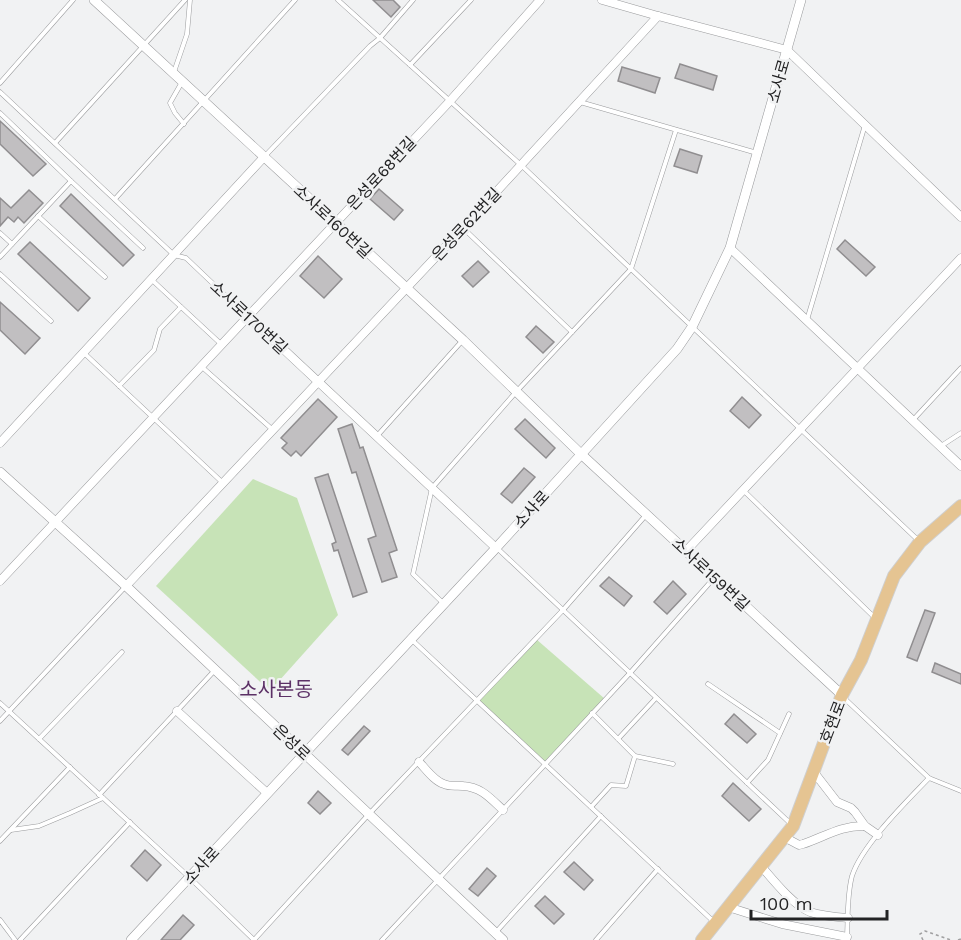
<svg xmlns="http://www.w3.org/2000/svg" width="961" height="940" font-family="'Work Sans','Noto Sans KR',sans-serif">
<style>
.green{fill:#c7e3b7}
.building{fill:#c1bfc1;stroke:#908e90;stroke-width:1.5}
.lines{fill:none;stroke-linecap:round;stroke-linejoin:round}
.service-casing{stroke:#9a9b9d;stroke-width:5}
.minor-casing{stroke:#9a9b9d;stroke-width:9}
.tertiary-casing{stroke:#9a9b9d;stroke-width:10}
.primary-casing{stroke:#cfcfcf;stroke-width:14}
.path{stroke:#a0a0a1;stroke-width:1.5;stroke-dasharray:3 3;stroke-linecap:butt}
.service{stroke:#fff;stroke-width:4}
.minor{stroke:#fff;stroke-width:8}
.tertiary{stroke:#fff;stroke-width:9}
.primary{stroke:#e5c492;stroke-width:12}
.labels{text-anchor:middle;stroke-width:5;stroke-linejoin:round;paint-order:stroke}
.street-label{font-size:16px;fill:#232324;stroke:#f1f2f3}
.quarter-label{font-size:20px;fill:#5c3166;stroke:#f1f2f3}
</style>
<rect width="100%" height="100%" fill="#f1f2f3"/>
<g class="green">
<path d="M 253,479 L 297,498 L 338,615 L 270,691 L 156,586 Z"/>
<path d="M 536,639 L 605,699 L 545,764 L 478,701 Z"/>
</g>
<g class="building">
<path d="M 373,0 L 393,0 L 400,7 L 391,17 Z"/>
<path d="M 680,64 L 717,76 L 713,90 L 675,78 Z"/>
<path d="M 622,67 L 660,78 L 655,93 L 618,81 Z"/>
<path d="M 0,121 L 46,164 L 33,176 L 0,144 Z"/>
<path d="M 680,149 L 702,156 L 697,173 L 674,166 Z"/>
<path d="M 379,189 L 403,210 L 394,220 L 370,199 Z"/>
<path d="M 29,190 L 43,203 L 24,223 L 18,217 L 14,222 L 8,217 L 0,226 L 0,198 L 11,208 Z"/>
<path d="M 71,194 L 134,255 L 123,266 L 60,206 Z"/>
<path d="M 845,240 L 875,267 L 866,276 L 837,249 Z"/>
<path d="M 30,242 L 90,298 L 78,311 L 18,254 Z"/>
<path d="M 318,256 L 342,279 L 324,298 L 300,276 Z"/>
<path d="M 478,261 L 489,272 L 473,287 L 462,276 Z"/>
<path d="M 0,302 L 40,338 L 25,354 L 0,330 Z"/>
<path d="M 536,326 L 554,342 L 543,353 L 526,337 Z"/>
<path d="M 742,397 L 761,415 L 749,428 L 730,411 Z"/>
<path d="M 318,399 L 337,417 L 301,456 L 296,451 L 291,456 L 282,448 L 287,443 L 281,438 Z"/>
<path d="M 525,419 L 555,448 L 546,458 L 515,429 Z"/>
<path d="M 352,424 L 360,448 L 363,447 L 397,550 L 389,553 L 397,577 L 382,582 L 368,539 L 376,536 L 356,472 L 352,473 L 338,429 Z"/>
<path d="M 524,468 L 535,477 L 512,503 L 501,494 Z"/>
<path d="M 328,474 L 367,592 L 353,597 L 338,550 L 334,551 L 332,544 L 336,542 L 315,478 Z"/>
<path d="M 609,577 L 632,596 L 624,606 L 600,586 Z"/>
<path d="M 673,581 L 686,594 L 667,614 L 654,602 Z"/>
<path d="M 925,610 L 935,613 L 917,661 L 907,657 Z"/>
<path d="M 935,663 L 961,674 L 961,684 L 932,672 Z"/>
<path d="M 734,714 L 756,734 L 747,743 L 725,724 Z"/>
<path d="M 364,726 L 370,731 L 348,755 L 342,750 Z"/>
<path d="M 733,783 L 761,809 L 749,821 L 722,796 Z"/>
<path d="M 318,791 L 331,803 L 320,814 L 308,803 Z"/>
<path d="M 145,850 L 161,865 L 147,881 L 131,866 Z"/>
<path d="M 574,862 L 593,880 L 584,890 L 564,872 Z"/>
<path d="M 487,868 L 496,876 L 478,896 L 469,889 Z"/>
<path d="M 545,896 L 564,914 L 554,924 L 535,906 Z"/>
<path d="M 183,915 L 194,925 L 180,940 L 161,940 Z"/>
</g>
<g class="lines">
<g class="service-casing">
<g id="service">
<path d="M 338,0 L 521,165 L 919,541"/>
<path d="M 410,65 L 471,0"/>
<path d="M 174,72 L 187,34 L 190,0"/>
<path d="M 182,82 L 170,103 L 175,113 L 184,124"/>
<path d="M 0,83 L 73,0"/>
<path d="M 0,92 L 174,255 L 186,258 L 247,316"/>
<path d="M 580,102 L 757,153"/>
<path d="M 0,113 L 71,181"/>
<path d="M 55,143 L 185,0"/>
<path d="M 265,156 L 370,46 L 380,38 L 413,0"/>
<path d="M 115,199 L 295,0"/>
<path d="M 38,216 L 105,277"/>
<path d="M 463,228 L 572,332"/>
<path d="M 0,233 L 12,244"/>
<path d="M 0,257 L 71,181 L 143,248"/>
<path d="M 0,274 L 51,321"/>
<path d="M 152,280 L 221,344"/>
<path d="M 807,320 L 865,125"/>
<path d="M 84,353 L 223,483"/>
<path d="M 202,367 L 273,430"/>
<path d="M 119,386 L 154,350 L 160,329 L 181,307"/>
<path d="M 913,420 L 961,368"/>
<path d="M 377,436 L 462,341"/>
<path d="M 941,446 L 961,433"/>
<path d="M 744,491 L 874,617"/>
<path d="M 497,548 L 791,824"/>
<path d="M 443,603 L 413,574 L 432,488 L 516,392 L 631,269 L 676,130"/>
<path d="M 412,640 L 713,921"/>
<path d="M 708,684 L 780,733"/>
<path d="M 844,698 L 929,778 L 961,791"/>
<path d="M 0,703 L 189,877 L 254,940"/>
<path d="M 592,713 L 635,756 L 673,764"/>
<path d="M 0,721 L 126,586"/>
<path d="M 39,739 L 122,652"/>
<path d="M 618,739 L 656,698"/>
<path d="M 747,783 L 768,760 L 789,714"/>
<path d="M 99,795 L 215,670"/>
<path d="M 591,807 L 611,785 L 626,786 L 635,756"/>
<path d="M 11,830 L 39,826 L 70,813 L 103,798"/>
<path d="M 0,841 L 70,767"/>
<path d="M 0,920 L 15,940"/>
<path d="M 497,931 L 601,816"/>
<path d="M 847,936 C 848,916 847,895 852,876 C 862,845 906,802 929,778"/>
<path d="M 20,940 L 130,822"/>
<path d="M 254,940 L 369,814 L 563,610 L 646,515"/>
<path d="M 382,940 L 630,673 L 714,578"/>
<path d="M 596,940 L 658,869"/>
</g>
</g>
<g class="minor-casing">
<g id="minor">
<path d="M 602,0 L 658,16 L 787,50 L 961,217"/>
<path d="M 730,248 L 961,466"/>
<path d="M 249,317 L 496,548"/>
<path d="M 0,443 L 264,157"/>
<path d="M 686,551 L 961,258"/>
<path d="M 0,581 L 450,101 L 540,0"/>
<path d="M 126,586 L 463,228 L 658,16"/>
<path d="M 177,711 L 267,793"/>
<path d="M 419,762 C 426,769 434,781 444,784 C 450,787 457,785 463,786 C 481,787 490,798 503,810"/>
<path d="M 813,771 L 837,802 L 851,808 L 855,812 L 865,826 L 878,835"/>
<path d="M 784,837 L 799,845 L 803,844 C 824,837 842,825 865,826"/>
<path d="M 761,866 C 774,881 792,904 810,912 C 822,916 835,917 848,918"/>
<path d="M 728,907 L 782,924 L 847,937"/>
</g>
</g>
<g class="tertiary-casing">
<g id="tertiary">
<path d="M 94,0 L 463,340 L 581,454 L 842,695"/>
<path d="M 0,472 L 126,586 L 503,940"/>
<path d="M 131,940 L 496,548 L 677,349 L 692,327 L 730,248 L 801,0"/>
</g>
</g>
<g class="primary-casing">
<path id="primary" d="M 702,940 L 793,826 L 842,695 L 861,660 L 894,576 L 920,542 L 961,506"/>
</g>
<g class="path">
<path d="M 923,940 L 920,934 L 925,931 L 951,940"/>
<path d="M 958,940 L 961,939"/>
</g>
<use href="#service" class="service"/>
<use href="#minor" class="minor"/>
<use href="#tertiary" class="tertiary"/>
<use href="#primary" class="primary"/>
</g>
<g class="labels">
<g class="street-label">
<text transform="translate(778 81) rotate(-74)" y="6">소사로</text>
<text transform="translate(381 173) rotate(-47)" y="6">은성로68번길</text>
<text transform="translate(333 221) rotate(43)" y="6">소사로160번길</text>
<text transform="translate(466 224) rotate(-47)" y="6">은성로62번길</text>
<text transform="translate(249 317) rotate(43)" y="6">소사로170번길</text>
<text transform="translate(531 509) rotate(-48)" y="6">소사로</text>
<text transform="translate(711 574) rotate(43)" y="6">소사로159번길</text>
<text transform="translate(832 722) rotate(-69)" y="6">호현로</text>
<text transform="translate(292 742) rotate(43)" y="6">은성로</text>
<text transform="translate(201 865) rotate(-47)" y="6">소사로</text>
</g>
<g class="quarter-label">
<text x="276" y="696">소사본동</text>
</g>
</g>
<path d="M751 910v9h136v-9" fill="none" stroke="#232324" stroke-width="3"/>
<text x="760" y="910" font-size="18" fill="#232324" stroke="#f1f2f3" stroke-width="4.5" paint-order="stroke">100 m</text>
</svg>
